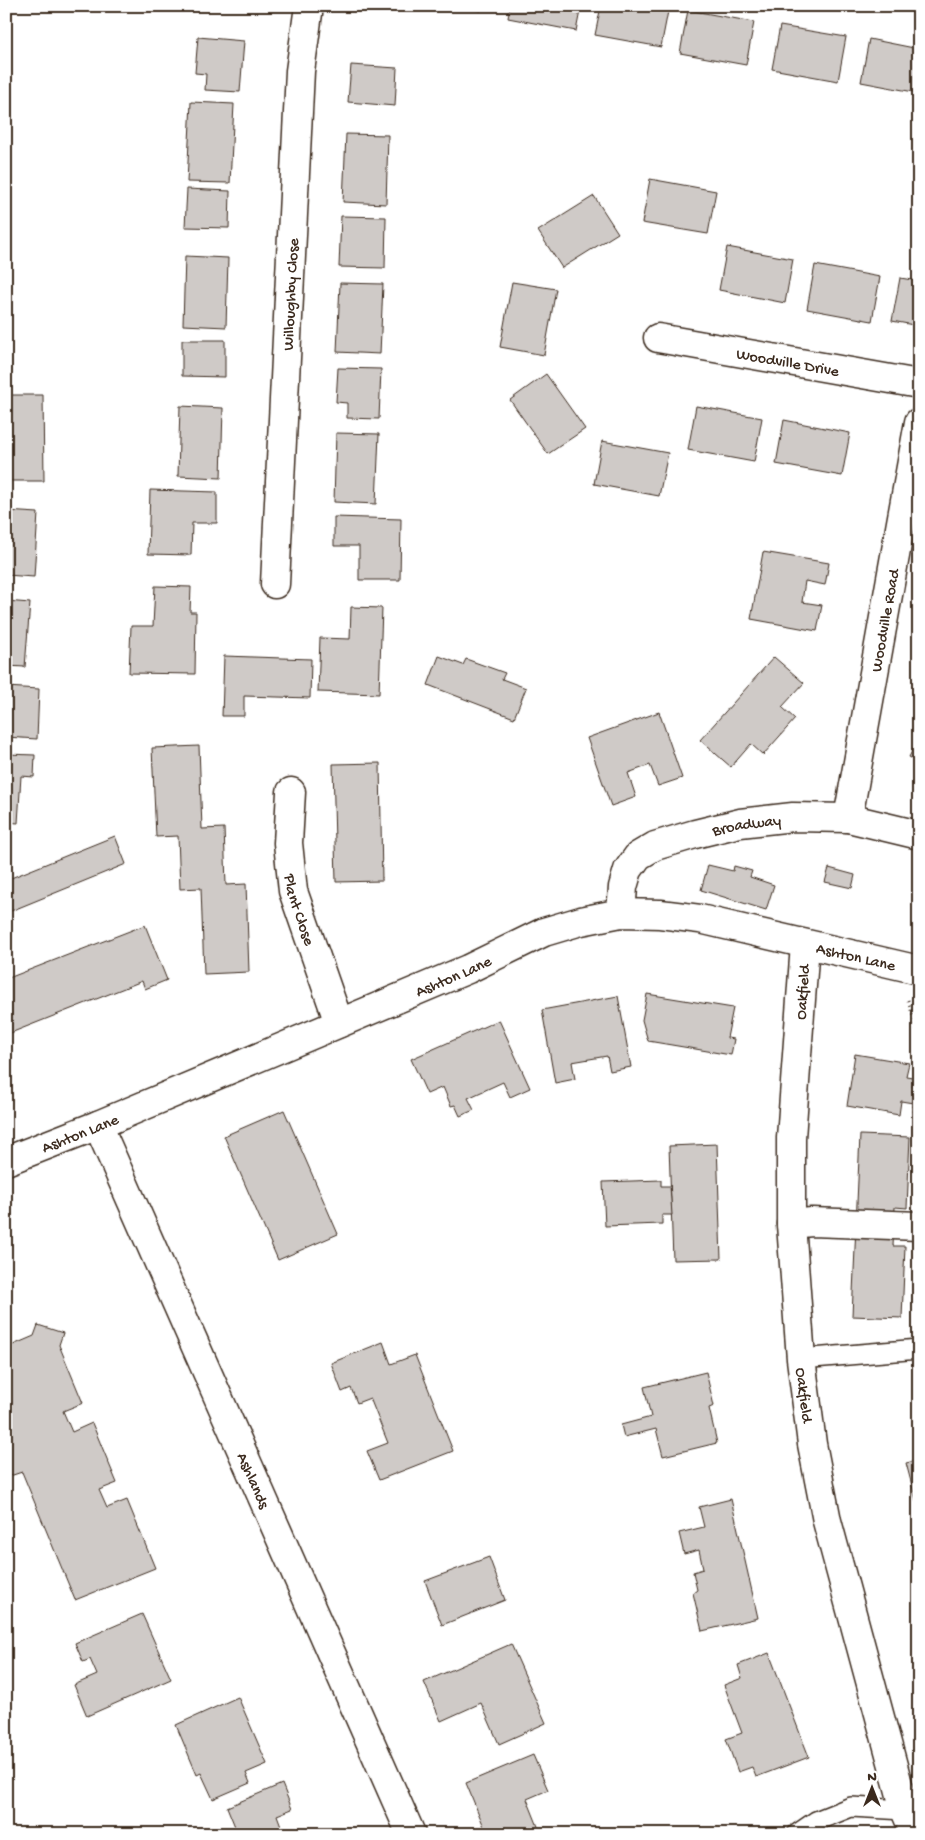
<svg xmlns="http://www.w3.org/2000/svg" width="925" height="1840" font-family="'Gochi Hand',sans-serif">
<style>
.building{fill:#cfcac7;stroke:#3b2a1e}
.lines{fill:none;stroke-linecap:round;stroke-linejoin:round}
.lane-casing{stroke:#3b2a1e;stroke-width:22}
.street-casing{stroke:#3b2a1e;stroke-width:31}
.secondary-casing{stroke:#3b2a1e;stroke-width:31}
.path{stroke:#3b2a1e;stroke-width:3;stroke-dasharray:1 4;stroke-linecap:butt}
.lane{stroke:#fff;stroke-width:19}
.street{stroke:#fff;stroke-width:28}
.secondary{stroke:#fff;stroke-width:28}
.labels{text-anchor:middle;stroke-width:4.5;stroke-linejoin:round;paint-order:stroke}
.street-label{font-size:16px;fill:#3b2a1e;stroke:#fff}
</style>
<rect width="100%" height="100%" fill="#fff"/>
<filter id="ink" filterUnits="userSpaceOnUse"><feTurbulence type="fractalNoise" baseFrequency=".02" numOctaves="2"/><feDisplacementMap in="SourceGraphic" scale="10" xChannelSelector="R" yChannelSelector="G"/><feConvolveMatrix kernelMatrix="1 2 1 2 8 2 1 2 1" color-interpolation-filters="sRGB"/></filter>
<g filter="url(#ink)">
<g class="building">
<path d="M 457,6 L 482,6 L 481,11 Z"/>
<path d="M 510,6 L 581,6 L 576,31 L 508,18 Z"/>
<path d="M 601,6 L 669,6 L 661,47 L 595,35 Z"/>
<path d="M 688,10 L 754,22 L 746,65 L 680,53 Z"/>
<path d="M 780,26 L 846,37 L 838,81 L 772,69 Z"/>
<path d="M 198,37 L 244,41 L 240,92 L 205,90 L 206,74 L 195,73 Z"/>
<path d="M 869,39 L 919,49 L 919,93 L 861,82 Z"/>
<path d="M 351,65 L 397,68 L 395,106 L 348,102 Z"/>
<path d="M 191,102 L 234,104 L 230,183 L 187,182 Z"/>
<path d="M 346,134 L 388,135 L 386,204 L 343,202 Z"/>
<path d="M 650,179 L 716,191 L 708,234 L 642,223 Z"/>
<path d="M 187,189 L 230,191 L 229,228 L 185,227 Z"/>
<path d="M 594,196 L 618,233 L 562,268 L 538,231 Z"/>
<path d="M 341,216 L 386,217 L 385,268 L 339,267 Z"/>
<path d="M 727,247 L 793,259 L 785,303 L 719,290 Z"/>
<path d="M 185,256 L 228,258 L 226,327 L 183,325 Z"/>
<path d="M 815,265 L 880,277 L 872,321 L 807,309 Z"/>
<path d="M 900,278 L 919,281 L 919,326 L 892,321 Z"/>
<path d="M 512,282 L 556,289 L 544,355 L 500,347 Z"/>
<path d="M 340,283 L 383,284 L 380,354 L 337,352 Z"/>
<path d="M 182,340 L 225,340 L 225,377 L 182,376 Z"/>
<path d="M 338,368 L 381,369 L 379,419 L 347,418 L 347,403 L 336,402 Z"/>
<path d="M 546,374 L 585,429 L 548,454 L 510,400 Z"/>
<path d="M 6,395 L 43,395 L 44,481 L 6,481 Z"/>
<path d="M 180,406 L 223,408 L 221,478 L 178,476 Z"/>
<path d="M 696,406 L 762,418 L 754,462 L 688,450 Z"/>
<path d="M 784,420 L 850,433 L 842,476 L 776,464 Z"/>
<path d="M 336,433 L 379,434 L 376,504 L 334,502 Z"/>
<path d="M 602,441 L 668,453 L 659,496 L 594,484 Z"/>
<path d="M 150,490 L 217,492 L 217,523 L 192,523 L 191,555 L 148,554 Z"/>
<path d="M 6,511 L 38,513 L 34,577 L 6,575 Z"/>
<path d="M 334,517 L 401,519 L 400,580 L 359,580 L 359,546 L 334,546 Z"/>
<path d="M 763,552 L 829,563 L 825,585 L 805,581 L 802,602 L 822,605 L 817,631 L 751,619 Z"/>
<path d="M 155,586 L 191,587 L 190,612 L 196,612 L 195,674 L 129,673 L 131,626 L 153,626 Z"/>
<path d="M 6,601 L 30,603 L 25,667 L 6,666 Z"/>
<path d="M 351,607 L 382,608 L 379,694 L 318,692 L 320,638 L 350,639 Z"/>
<path d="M 224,656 L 311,659 L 310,698 L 244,696 L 244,716 L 222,716 Z"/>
<path d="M 439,656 L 463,665 L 466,659 L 505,673 L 502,679 L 526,688 L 514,718 L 428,685 Z"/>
<path d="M 774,657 L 804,683 L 782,707 L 795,719 L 763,755 L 751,744 L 731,767 L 700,740 Z"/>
<path d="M 6,687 L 39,689 L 37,739 L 6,737 Z"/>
<path d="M 659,712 L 682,778 L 658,786 L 650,765 L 628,773 L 636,797 L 611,806 L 587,738 Z"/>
<path d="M 919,738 L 919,762 L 909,757 Z"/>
<path d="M 199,746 L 202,829 L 224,828 L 226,885 L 246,884 L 249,972 L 204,974 L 201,888 L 180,889 L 178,836 L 156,837 L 152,748 Z"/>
<path d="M 6,754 L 35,755 L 34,777 L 21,776 L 18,823 L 6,822 Z"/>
<path d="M 380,763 L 382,881 L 336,882 L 333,764 Z"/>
<path d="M 115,836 L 126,864 L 6,913 L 6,880 Z"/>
<path d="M 708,865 L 733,871 L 734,866 L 752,871 L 750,877 L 774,885 L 766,910 L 701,890 Z"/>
<path d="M 829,868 L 855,875 L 852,888 L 825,882 Z"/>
<path d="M 145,925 L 167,980 L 145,989 L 142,981 L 8,1034 L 11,1042 L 6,1043 L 6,979 Z"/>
<path d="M 647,994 L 733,1008 L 727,1038 L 734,1039 L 731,1055 L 648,1041 L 642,1020 Z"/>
<path d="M 618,996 L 631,1067 L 610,1071 L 607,1056 L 572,1062 L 575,1079 L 555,1083 L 542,1010 Z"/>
<path d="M 499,1020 L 530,1088 L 510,1097 L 503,1082 L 468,1098 L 474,1110 L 460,1116 L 455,1105 L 451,1106 L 443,1087 L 427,1094 L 411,1059 Z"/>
<path d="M 855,1054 L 909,1063 L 906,1076 L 919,1078 L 919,1104 L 901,1101 L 899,1115 L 847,1106 Z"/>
<path d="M 284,1110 L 338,1234 L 278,1260 L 224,1136 Z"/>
<path d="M 860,1135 L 910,1137 L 907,1208 L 895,1207 L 893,1246 L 905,1246 L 902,1318 L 852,1316 Z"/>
<path d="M 717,1144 L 721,1259 L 673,1260 L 669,1146 Z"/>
<path d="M 661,1180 L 661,1186 L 670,1186 L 672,1215 L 662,1215 L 662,1224 L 605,1226 L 603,1182 Z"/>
<path d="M 38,1325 L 63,1333 L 59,1345 L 83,1403 L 63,1411 L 72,1432 L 92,1423 L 117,1483 L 99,1490 L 107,1508 L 127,1500 L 155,1568 L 75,1600 L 22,1472 L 10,1476 L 6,1474 L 6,1348 L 34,1336 Z"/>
<path d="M 383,1342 L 391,1364 L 415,1355 L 453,1451 L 379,1480 L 367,1451 L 388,1443 L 370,1398 L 357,1403 L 351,1388 L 342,1392 L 331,1363 Z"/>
<path d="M 706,1372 L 714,1406 L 709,1408 L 717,1443 L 663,1456 L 656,1429 L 624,1437 L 621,1425 L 651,1417 L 644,1387 Z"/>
<path d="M 919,1460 L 919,1512 L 906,1463 Z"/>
<path d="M 731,1499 L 758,1618 L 702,1631 L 693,1593 L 697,1590 L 693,1572 L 703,1569 L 699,1550 L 684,1554 L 679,1533 L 704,1527 L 699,1507 Z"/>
<path d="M 489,1557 L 505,1600 L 442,1625 L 425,1581 Z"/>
<path d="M 142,1614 L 171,1679 L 87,1716 L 74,1685 L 97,1675 L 90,1659 L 83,1662 L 75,1643 Z"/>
<path d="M 511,1644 L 546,1723 L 499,1744 L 481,1703 L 441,1721 L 424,1682 Z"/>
<path d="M 769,1653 L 809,1757 L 756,1777 L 752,1767 L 738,1772 L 726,1739 L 742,1733 L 724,1685 L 742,1678 L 738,1665 Z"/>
<path d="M 238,1697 L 267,1764 L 246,1773 L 250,1783 L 213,1799 L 201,1773 L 197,1775 L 176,1725 Z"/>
<path d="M 533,1755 L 548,1790 L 527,1799 L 541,1834 L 487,1834 L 466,1783 Z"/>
<path d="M 282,1784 L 292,1809 L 277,1815 L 284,1834 L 238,1834 L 227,1807 Z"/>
</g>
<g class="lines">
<g class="lane-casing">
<g id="lane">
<path d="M 801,1359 L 919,1349"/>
<path d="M 797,1834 L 816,1821 L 851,1807 L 905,1810"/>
</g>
</g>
<g class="street-casing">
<g id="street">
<path id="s1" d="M 658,338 L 919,384"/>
<path id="s2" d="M 275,584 L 300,71 L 309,6"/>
<path id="s3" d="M 291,792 L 288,843 L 293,891 L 339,1023"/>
<path id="s4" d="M 848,818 L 919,422"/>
<path id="s5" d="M 621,913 L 623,887 L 628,870 L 638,856 L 655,846 L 695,834 L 740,823 L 793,817 L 848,818 L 919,835"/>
<path id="s6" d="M 805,944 L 791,1138 L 791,1224 L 801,1359 L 812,1444 L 827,1521 L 905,1810 L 915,1834"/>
<path id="s7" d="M 98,1125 L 411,1834"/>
<path d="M 791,1224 L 812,1222 L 919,1226"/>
</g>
</g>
<g class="secondary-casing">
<g id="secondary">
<path id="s8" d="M 6,1161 L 98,1125 L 468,969 L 544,932 L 581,921 L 621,913 L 660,914 L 700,919 L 919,970"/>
</g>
</g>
<g class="path">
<path d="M 908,1000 L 919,1036"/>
<path d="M 919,1041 L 913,1087 L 915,1129 L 919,1132"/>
</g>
<use href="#lane" class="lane"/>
<use href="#street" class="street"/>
<use href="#secondary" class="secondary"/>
</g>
</g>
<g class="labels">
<g class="street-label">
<text dy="6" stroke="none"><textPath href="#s2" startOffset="290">Willoughby Close</textPath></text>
<text dy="6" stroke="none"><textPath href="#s1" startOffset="132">Woodville Drive</textPath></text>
<text dy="6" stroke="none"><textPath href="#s4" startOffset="201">Woodville Road</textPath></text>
<text dy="6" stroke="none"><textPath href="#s5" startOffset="175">Broadway</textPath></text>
<text dy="6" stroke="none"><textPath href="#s3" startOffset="119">Plant Close</textPath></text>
<text dy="6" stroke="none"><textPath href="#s8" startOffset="904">Ashton Lane</textPath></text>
<text dy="6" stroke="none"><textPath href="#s8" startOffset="484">Ashton Lane</textPath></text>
<text transform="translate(801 992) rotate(-86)" y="6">Oakfield</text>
<text dy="6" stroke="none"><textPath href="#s8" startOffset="79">Ashton Lane</textPath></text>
<text dy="6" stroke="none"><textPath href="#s6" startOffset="452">Oakfield</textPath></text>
<text dy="6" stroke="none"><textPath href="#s7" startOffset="388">Ashlands</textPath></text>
</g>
</g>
<rect width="925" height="1840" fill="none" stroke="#fff" stroke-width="25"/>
<rect x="12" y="12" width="900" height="1815" fill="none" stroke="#3b2a1e" stroke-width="2" filter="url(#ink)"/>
<g transform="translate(872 1788)" stroke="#ffffff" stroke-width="4" paint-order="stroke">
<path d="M0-4L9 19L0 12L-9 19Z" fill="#3b2a1e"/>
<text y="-8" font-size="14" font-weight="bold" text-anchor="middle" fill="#3b2a1e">N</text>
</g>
</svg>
